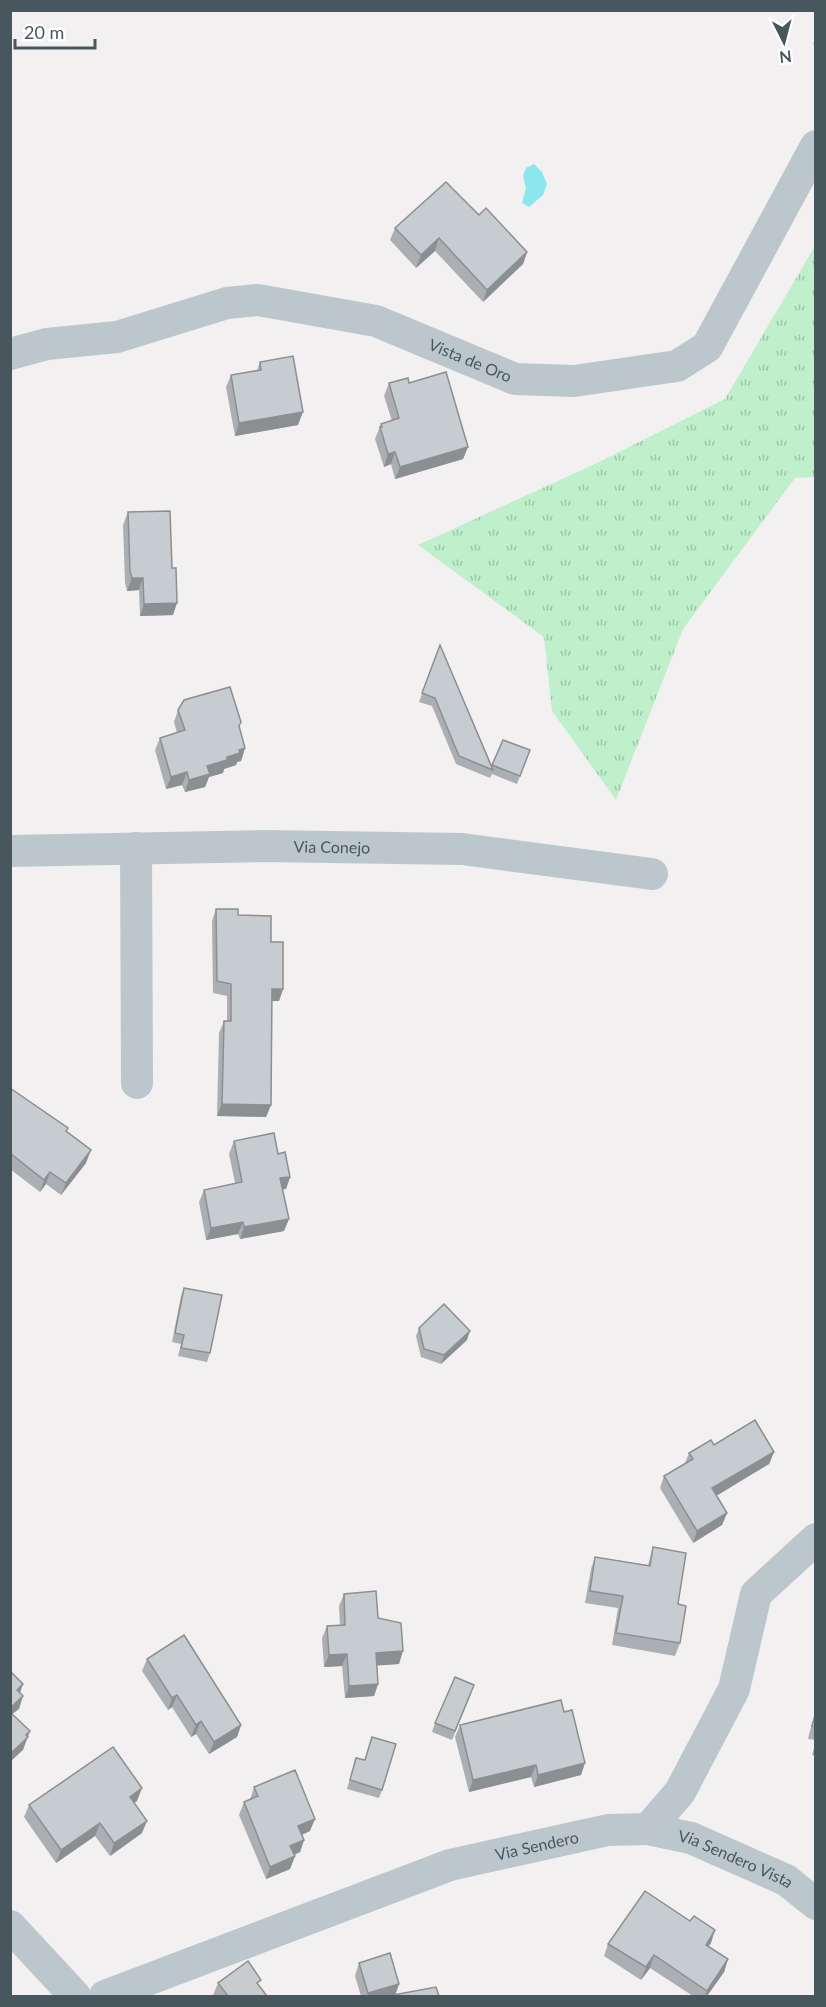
<svg xmlns="http://www.w3.org/2000/svg" width="826" height="2007" font-family="Lato,sans-serif">
<style>
.grass{fill:url(#grass-tufts)}
.water{fill:#8be7ed}
.lines{fill:none;stroke-linecap:round;stroke-linejoin:round}
.minor{stroke:#bcc7cd;stroke-width:32}
.wall{fill:#abafb3}
.shaded-wall{fill:#8b8f92}
.building{fill:#c7ccd0;stroke:#8b8f92;stroke-width:1.5}
.labels{text-anchor:middle;stroke-width:4.5;stroke-linejoin:round;paint-order:stroke}
.street-label{font-size:16px;fill:#48575e;stroke:#fff}
</style>
<defs>
<pattern id="grass-tufts" width="24" height="20" patternUnits="userSpaceOnUse" patternTransform="scale(1.5)"><rect width="24" height="20" fill="#bff0cb"/><path d="M3 7l-1-3M5 7V3M7 7l1-3M15 17l-1-3M17 17v-4M19 17l1-3" fill="none" stroke="#9dc5a8"/></pattern>
</defs>
<rect width="100%" height="100%" fill="#f3f0f1"/>
<path class="grass" d="M 815,246 L 815,477 L 795,478 L 683,629 L 616,800 L 552,711 L 544,637 L 418,545 L 597,463 L 725,399 Z"/>
<path class="water" d="M 534,164 L 542,172 L 547,184 L 543,195 L 529,207 L 522,203 L 526,188 L 523,176 L 526,168 Z"/>
<g class="lines">
<g class="minor">
<path id="s1" d="M 10,354 L 47,344 L 117,337 L 227,303 L 258,300 L 376,321 L 515,379 L 574,381 L 677,366 L 707,347 L 816,146"/>
<path d="M 136,848 L 137,1083"/>
<path id="s2" d="M 10,851 L 264,846 L 462,849 L 652,874"/>
<path id="s3" d="M 648,1829 L 691,1838 L 786,1880 L 816,1904"/>
<path d="M 10,1926 L 75,1996"/>
<path id="s4" d="M 105,1996 L 450,1865 L 608,1830 L 648,1829 L 680,1792 L 734,1689 L 756,1594 L 816,1539"/>
</g>
</g>
<g class="wall">
<path d="M 816,37 L 816,46 L 813,44 Z"/>
<path d="M 479,215 L 527,252 L 523,264 L 483,302 L 435,251 L 416,268 L 390,240 L 395,228 Z"/>
<path d="M 260,362 L 298,425 L 235,436 L 226,387 L 231,375 L 257,370 Z"/>
<path d="M 389,383 L 409,383 L 468,447 L 463,459 L 395,479 L 391,464 L 384,467 L 375,439 L 381,424 L 392,421 L 384,396 Z"/>
<path d="M 128,512 L 172,568 L 173,615 L 140,616 L 139,590 L 127,591 L 125,583 L 123,525 Z"/>
<path d="M 440,645 L 492,766 L 503,740 L 530,750 L 517,784 L 492,774 L 490,778 L 456,764 L 432,706 L 419,702 Z"/>
<path d="M 178,710 L 239,727 L 245,748 L 241,761 L 237,762 L 236,765 L 224,769 L 223,773 L 209,777 L 205,787 L 185,792 L 182,785 L 166,789 L 155,750 L 160,738 L 177,733 L 174,722 Z"/>
<path d="M 216,909 L 238,915 L 271,942 L 283,989 L 279,1001 L 272,1001 L 271,1105 L 266,1117 L 217,1116 L 219,1033 L 224,1021 L 227,1021 L 227,996 L 213,993 L 212,921 Z"/>
<path d="M 10,1088 L 68,1128 L 67,1132 L 86,1163 L 61,1195 L 46,1184 L 40,1192 L 10,1169 Z"/>
<path d="M 234,1141 L 278,1154 L 290,1177 L 286,1189 L 283,1189 L 284,1231 L 240,1239 L 238,1234 L 206,1240 L 199,1202 L 204,1190 L 235,1183 L 229,1154 Z"/>
<path d="M 184,1288 L 210,1353 L 207,1362 L 178,1356 L 181,1344 L 172,1342 L 181,1296 Z"/>
<path d="M 419,1328 L 467,1340 L 441,1364 L 421,1357 L 416,1336 Z"/>
<path d="M 714,1445 L 774,1452 L 769,1464 L 716,1495 L 727,1513 L 722,1525 L 693,1543 L 660,1488 L 664,1476 L 685,1463 L 689,1453 Z"/>
<path d="M 653,1547 L 678,1604 L 680,1643 L 675,1656 L 612,1645 L 618,1608 L 585,1603 L 591,1569 L 595,1557 L 648,1565 Z"/>
<path d="M 344,1594 L 378,1618 L 399,1664 L 377,1665 L 378,1684 L 374,1696 L 345,1698 L 342,1666 L 324,1667 L 322,1638 L 327,1626 L 340,1625 L 339,1606 Z"/>
<path d="M 147,1659 L 241,1725 L 237,1737 L 209,1754 L 196,1734 L 191,1737 L 172,1707 L 168,1710 L 142,1671 Z"/>
<path d="M 471,1694 L 452,1740 L 432,1732 L 435,1723 Z"/>
<path d="M 816,1707 L 816,1740 L 808,1739 Z"/>
<path d="M 460,1725 L 581,1775 L 534,1787 L 531,1777 L 469,1792 L 455,1737 Z"/>
<path d="M 372,1737 L 382,1790 L 379,1798 L 347,1789 L 356,1758 L 365,1760 Z"/>
<path d="M 816,1741 L 816,1756 L 812,1755 Z"/>
<path d="M 254,1787 L 310,1831 L 302,1835 L 304,1840 L 300,1852 L 294,1855 L 295,1856 L 290,1869 L 266,1879 L 239,1815 L 244,1802 L 250,1800 Z"/>
<path d="M 137,1801 L 134,1803 L 142,1833 L 110,1856 L 95,1836 L 56,1863 L 24,1817 L 29,1805 Z"/>
<path d="M 711,1943 L 708,1946 L 728,1959 L 724,1972 L 707,1996 L 693,1996 L 650,1968 L 641,1980 L 604,1956 L 608,1944 Z"/>
<path d="M 359,1963 L 399,1984 L 395,1995 L 439,1996 L 361,1996 L 355,1976 Z"/>
<path d="M 218,1983 L 259,1986 L 267,1996 L 214,1996 L 213,1995 Z"/>
</g>
<g class="shaded-wall">
<path d="M 439,238 L 435,251 L 416,268 L 421,255 Z"/>
<path d="M 527,252 L 523,264 L 483,302 L 487,290 Z"/>
<path d="M 303,412 L 298,425 L 235,436 L 239,423 Z"/>
<path d="M 468,447 L 463,459 L 395,479 L 400,467 Z"/>
<path d="M 395,452 L 391,464 L 384,467 L 388,454 Z"/>
<path d="M 132,578 L 143,578 L 139,590 L 127,591 Z"/>
<path d="M 177,603 L 173,615 L 140,616 L 144,604 Z"/>
<path d="M 245,748 L 241,761 L 237,762 L 236,765 L 224,769 L 223,773 L 209,777 L 205,787 L 185,792 L 189,780 L 207,766 L 239,750 Z"/>
<path d="M 187,772 L 182,785 L 166,789 L 171,777 Z"/>
<path d="M 272,989 L 283,989 L 279,1001 L 268,1001 Z"/>
<path d="M 222,1104 L 271,1105 L 266,1117 L 217,1116 Z"/>
<path d="M 91,1150 L 86,1163 L 61,1195 L 66,1183 Z"/>
<path d="M 50,1172 L 46,1184 L 40,1192 L 44,1180 Z"/>
<path d="M 290,1177 L 286,1189 L 276,1191 L 280,1178 Z"/>
<path d="M 289,1219 L 284,1231 L 240,1239 L 244,1227 Z"/>
<path d="M 243,1222 L 238,1234 L 206,1240 L 211,1228 Z"/>
<path d="M 470,1331 L 467,1340 L 441,1364 L 444,1355 Z"/>
<path d="M 774,1452 L 769,1464 L 708,1501 L 712,1488 Z"/>
<path d="M 727,1513 L 722,1525 L 693,1543 L 697,1531 Z"/>
<path d="M 403,1651 L 399,1664 L 371,1666 L 376,1653 Z"/>
<path d="M 347,1654 L 342,1666 L 324,1667 L 329,1655 Z"/>
<path d="M 23,1684 L 19,1696 L 17,1690 Z"/>
<path d="M 378,1684 L 374,1696 L 345,1698 L 349,1686 Z"/>
<path d="M 177,1695 L 172,1707 L 168,1710 L 172,1698 Z"/>
<path d="M 23,1696 L 19,1709 L 10,1716 L 10,1708 Z"/>
<path d="M 201,1721 L 196,1734 L 191,1737 L 196,1725 Z"/>
<path d="M 241,1725 L 237,1737 L 209,1754 L 214,1742 Z"/>
<path d="M 30,1731 L 23,1750 L 10,1762 L 10,1754 Z"/>
<path d="M 585,1763 L 581,1775 L 534,1787 L 538,1775 Z"/>
<path d="M 536,1765 L 531,1777 L 469,1792 L 473,1780 Z"/>
<path d="M 142,1788 L 137,1801 L 126,1809 L 130,1797 Z"/>
<path d="M 315,1819 L 310,1831 L 294,1838 L 298,1826 Z"/>
<path d="M 147,1821 L 142,1833 L 110,1856 L 114,1843 Z"/>
<path d="M 100,1823 L 95,1836 L 56,1863 L 61,1850 Z"/>
<path d="M 304,1840 L 300,1852 L 286,1858 L 290,1846 Z"/>
<path d="M 295,1856 L 290,1869 L 266,1879 L 270,1867 Z"/>
<path d="M 715,1930 L 711,1943 L 701,1957 L 706,1945 Z"/>
<path d="M 654,1955 L 650,1968 L 641,1980 L 646,1967 Z"/>
<path d="M 728,1959 L 724,1972 L 707,1996 L 705,1996 L 707,1991 Z"/>
<path d="M 399,1984 L 395,1996 L 367,1996 L 368,1993 Z"/>
</g>
<g class="building">
<path d="M 446,182 L 479,215 L 486,208 L 527,252 L 487,290 L 439,238 L 421,255 L 395,228 Z"/>
<path d="M 293,356 L 303,412 L 239,423 L 231,375 L 261,370 L 260,362 Z"/>
<path d="M 446,372 L 468,447 L 400,467 L 395,452 L 388,454 L 380,427 L 382,427 L 381,424 L 399,418 L 389,383 L 408,378 L 409,383 Z"/>
<path d="M 170,511 L 172,568 L 176,568 L 177,603 L 144,604 L 143,578 L 132,578 L 130,571 L 128,512 Z"/>
<path d="M 440,645 L 493,770 L 459,756 L 435,698 L 422,693 Z"/>
<path d="M 230,687 L 241,722 L 239,726 L 245,748 L 239,750 L 240,753 L 227,757 L 227,760 L 207,766 L 210,774 L 189,780 L 187,772 L 171,777 L 160,738 L 185,730 L 178,710 L 184,700 Z"/>
<path d="M 503,740 L 530,750 L 520,776 L 492,765 Z"/>
<path d="M 216,909 L 238,909 L 238,915 L 271,916 L 271,942 L 283,942 L 283,989 L 272,989 L 271,1105 L 222,1104 L 224,1021 L 231,1021 L 231,984 L 217,981 Z"/>
<path d="M 10,1088 L 68,1128 L 66,1131 L 91,1150 L 66,1183 L 50,1172 L 44,1180 L 10,1153 Z"/>
<path d="M 274,1133 L 278,1154 L 285,1152 L 290,1177 L 280,1178 L 289,1219 L 244,1227 L 243,1222 L 211,1228 L 204,1190 L 242,1182 L 234,1141 Z"/>
<path d="M 184,1288 L 222,1295 L 210,1353 L 181,1348 L 184,1335 L 175,1333 Z"/>
<path d="M 444,1304 L 470,1331 L 444,1355 L 424,1349 L 419,1328 Z"/>
<path d="M 755,1420 L 774,1452 L 712,1488 L 727,1513 L 697,1531 L 664,1476 L 693,1459 L 689,1453 L 711,1440 L 714,1445 Z"/>
<path d="M 653,1547 L 686,1553 L 678,1604 L 686,1606 L 680,1643 L 616,1633 L 623,1596 L 590,1591 L 595,1557 L 650,1566 Z"/>
<path d="M 376,1591 L 378,1618 L 401,1623 L 403,1651 L 376,1653 L 378,1684 L 349,1686 L 347,1654 L 329,1655 L 327,1626 L 345,1625 L 344,1594 Z"/>
<path d="M 184,1635 L 241,1725 L 214,1742 L 201,1721 L 196,1725 L 177,1695 L 172,1698 L 147,1659 Z"/>
<path d="M 10,1671 L 23,1684 L 17,1690 L 23,1696 L 10,1708 Z"/>
<path d="M 455,1677 L 474,1685 L 455,1731 L 435,1723 Z"/>
<path d="M 561,1700 L 564,1712 L 572,1710 L 585,1763 L 538,1775 L 536,1765 L 473,1780 L 460,1725 Z"/>
<path d="M 10,1712 L 30,1731 L 26,1735 L 28,1737 L 10,1754 Z"/>
<path d="M 816,1714 L 816,1727 L 812,1726 Z"/>
<path d="M 372,1737 L 396,1744 L 382,1790 L 350,1780 L 356,1758 L 365,1760 Z"/>
<path d="M 113,1747 L 142,1788 L 130,1797 L 147,1821 L 114,1843 L 100,1823 L 61,1850 L 29,1805 Z"/>
<path d="M 295,1770 L 315,1819 L 298,1826 L 304,1840 L 290,1846 L 295,1856 L 270,1867 L 244,1802 L 258,1796 L 254,1787 Z"/>
<path d="M 645,1891 L 690,1921 L 694,1916 L 715,1930 L 706,1945 L 728,1959 L 707,1991 L 654,1955 L 646,1967 L 608,1944 Z"/>
<path d="M 390,1953 L 399,1984 L 368,1993 L 359,1963 Z"/>
<path d="M 248,1961 L 261,1980 L 257,1983 L 267,1996 L 228,1996 L 218,1983 Z"/>
<path d="M 436,1987 L 439,1996 L 388,1996 Z"/>
</g>
<g class="labels">
<g class="street-label">
<text dy="6" stroke="none"><textPath href="#s1" startOffset="477">Vista de Oro</textPath></text>
<text dy="6" stroke="none"><textPath href="#s2" startOffset="322">Via Conejo</textPath></text>
<text dy="6" stroke="none"><textPath href="#s4" startOffset="458">Via Sendero</textPath></text>
<text dy="6" stroke="none"><textPath href="#s3" startOffset="93">Via Sendero Vista</textPath></text>
</g>
</g>
<rect width="826" height="2007" fill="none" stroke="#48575e" stroke-width="24"/>
<g transform="translate(784 42) rotate(174)" stroke="#ffffff" stroke-width="4.5" paint-order="stroke">
<path d="M0-4.5L10 22L0 15L-10 22Z" fill="#48575e"/>
<text y="-9" font-size="16" font-weight="bold" text-anchor="middle" fill="#48575e">N</text>
</g>
<path d="M15 39v9h80v-9" fill="none" stroke="#48575e" stroke-width="3"/>
<text x="24" y="39" font-size="18" fill="#48575e" stroke="#ffffff" stroke-width="4.5" paint-order="stroke">20 m</text>
</svg>
